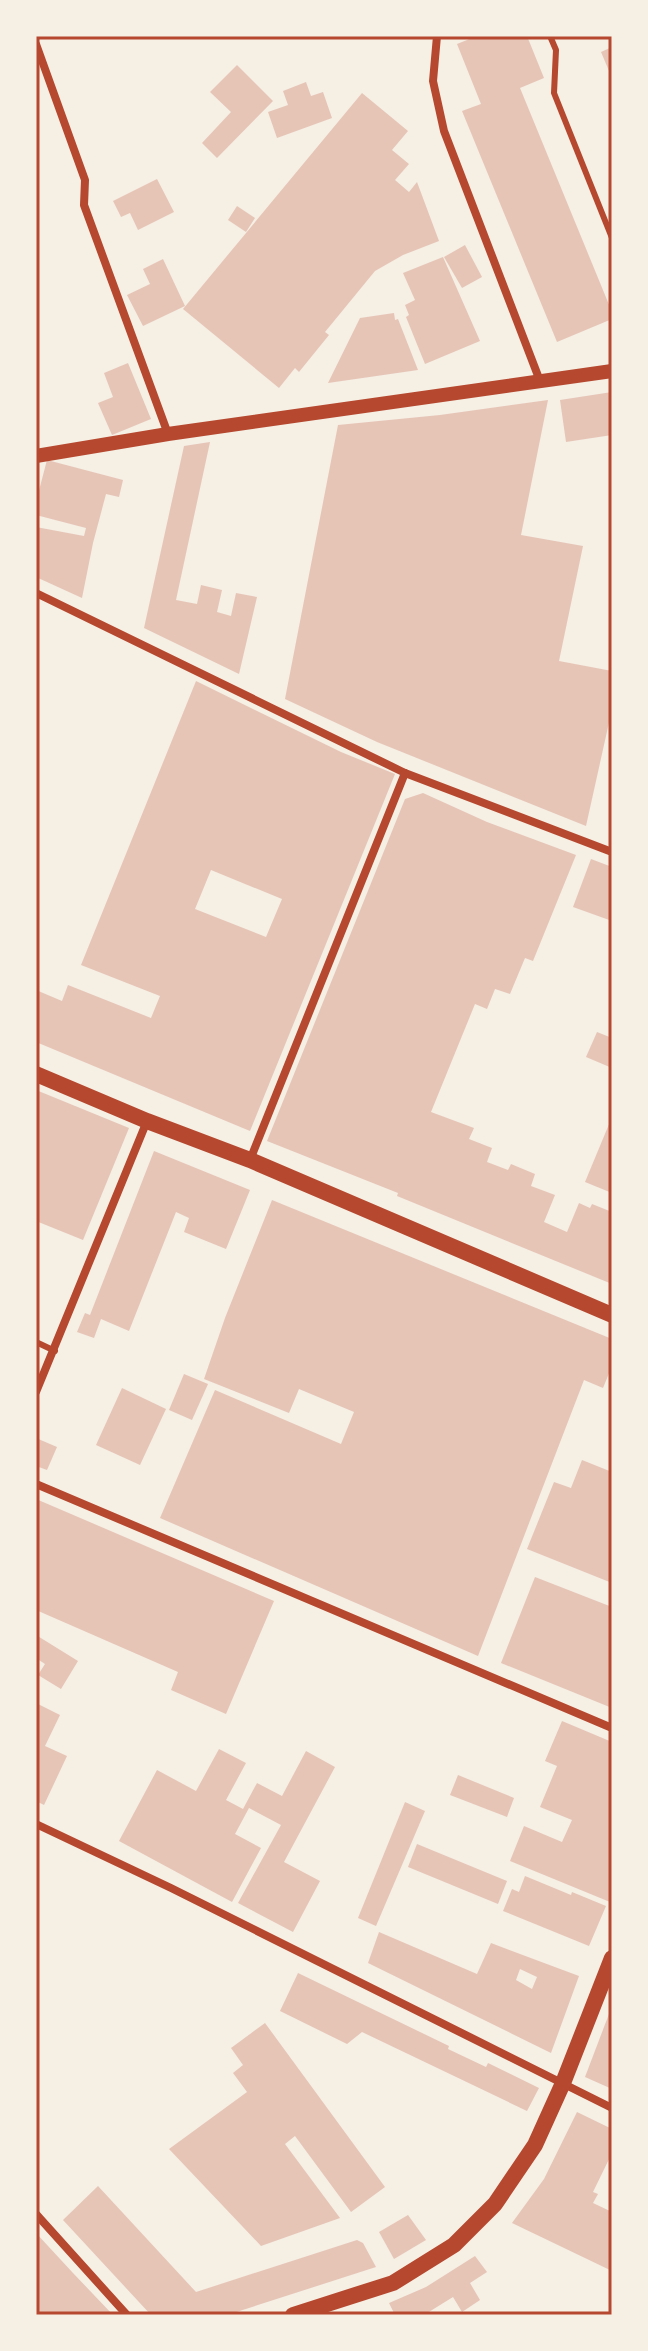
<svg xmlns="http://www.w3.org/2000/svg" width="648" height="2351" font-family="'Roboto Condensed',sans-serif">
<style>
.building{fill:#e6c5b7;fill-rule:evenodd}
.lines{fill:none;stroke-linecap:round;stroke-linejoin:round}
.service{stroke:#b5482f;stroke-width:6}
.minor{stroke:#b5482f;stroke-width:8}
.tertiary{stroke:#b5482f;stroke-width:14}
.secondary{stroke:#b5482f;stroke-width:16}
.neatline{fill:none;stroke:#b5482f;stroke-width:3}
</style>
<rect width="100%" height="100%" fill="#f6efe4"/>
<g class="building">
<path d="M 477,36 L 527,36 L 544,78 L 520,88 L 612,312 L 612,319 L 557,342 L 462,111 L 481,104 L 457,44 Z"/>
<path d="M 612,47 L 612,78 L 601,52 Z"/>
<path d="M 237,65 L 273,101 L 217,158 L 202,143 L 231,112 L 210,92 Z"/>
<path d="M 306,82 L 311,96 L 323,92 L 332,118 L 277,138 L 268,112 L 288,105 L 283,91 Z"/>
<path d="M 362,93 L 408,131 L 392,150 L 409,164 L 395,180 L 409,192 L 417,182 L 439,241 L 403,255 L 375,271 L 325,332 L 329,335 L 299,372 L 295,368 L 279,388 L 183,309 Z"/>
<path d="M 157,179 L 174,212 L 138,230 L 130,213 L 121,217 L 113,201 Z"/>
<path d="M 237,206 L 255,218 L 246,232 L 228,220 Z"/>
<path d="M 465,245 L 482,277 L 462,288 L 444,257 Z"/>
<path d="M 443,257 L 480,341 L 425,364 L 406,317 L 409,315 L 405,305 L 415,300 L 403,273 Z"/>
<path d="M 163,259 L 185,306 L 143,326 L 127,295 L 150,284 L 143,269 Z"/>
<path d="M 394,313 L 395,320 L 398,319 L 418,370 L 328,383 L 360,318 Z"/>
<path d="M 128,363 L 151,419 L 112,435 L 98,403 L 113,397 L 104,373 Z"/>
<path d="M 612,392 L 612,435 L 566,442 L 560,400 Z"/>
<path d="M 548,400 L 521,535 L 583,546 L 559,661 L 612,671 L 612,709 L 586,826 L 377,742 L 285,699 L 338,425 L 440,415 Z"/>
<path d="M 210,442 L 176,600 L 197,604 L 201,585 L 222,590 L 217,612 L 231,616 L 236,593 L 257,597 L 239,674 L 144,628 L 184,446 Z"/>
<path d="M 47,460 L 123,480 L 119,497 L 106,494 L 93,543 L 82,598 L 36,577 L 36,527 L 84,536 L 86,528 L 36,515 L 36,502 Z"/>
<path d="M 196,681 L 341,752 L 395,774 L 250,1131 L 36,1042 L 36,990 L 62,1001 L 68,985 L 151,1018 L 160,996 L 81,965 ZM 211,870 L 282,899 L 266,937 L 195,909 Z"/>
<path d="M 423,793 L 487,822 L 576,855 L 533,961 L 525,958 L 510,994 L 495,989 L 487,1009 L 475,1004 L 431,1112 L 474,1128 L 469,1139 L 492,1148 L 487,1162 L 508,1170 L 511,1164 L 535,1174 L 531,1186 L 555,1195 L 544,1222 L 567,1232 L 579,1203 L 590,1208 L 592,1204 L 612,1212 L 612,1284 L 397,1196 L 398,1193 L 267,1141 L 405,799 Z"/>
<path d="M 591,859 L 612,867 L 612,921 L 573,907 Z"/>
<path d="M 597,1032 L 612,1038 L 612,1068 L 586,1057 Z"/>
<path d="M 36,1090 L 129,1128 L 83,1240 L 36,1221 Z"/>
<path d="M 612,1117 L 612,1193 L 585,1182 Z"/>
<path d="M 154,1151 L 250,1190 L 226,1249 L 184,1232 L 189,1218 L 176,1212 L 129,1331 L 101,1319 L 94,1338 L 77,1332 L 85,1313 L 90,1315 Z"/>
<path d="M 272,1200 L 612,1339 L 612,1366 L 603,1388 L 584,1380 L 478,1656 L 160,1518 L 215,1390 L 341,1444 L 354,1412 L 299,1389 L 289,1413 L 204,1379 L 225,1318 Z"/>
<path d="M 184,1374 L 208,1384 L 192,1420 L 169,1410 Z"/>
<path d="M 122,1388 L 166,1409 L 140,1465 L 96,1445 Z"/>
<path d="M 36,1438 L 57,1447 L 47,1470 L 36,1466 Z"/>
<path d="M 582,1460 L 612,1472 L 612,1583 L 527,1549 L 554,1482 L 571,1488 Z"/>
<path d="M 36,1499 L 274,1601 L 226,1714 L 171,1690 L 178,1672 L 36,1610 Z"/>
<path d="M 535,1577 L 612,1607 L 612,1708 L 501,1663 Z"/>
<path d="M 36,1635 L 78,1661 L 61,1689 L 38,1675 L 45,1664 L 36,1658 Z"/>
<path d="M 36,1703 L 60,1715 L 45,1746 L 67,1756 L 44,1805 L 36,1801 Z"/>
<path d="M 562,1721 L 612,1742 L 612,1896 L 610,1902 L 510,1861 L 524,1826 L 562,1842 L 572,1820 L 540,1807 L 557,1766 L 545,1761 Z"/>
<path d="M 219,1749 L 246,1763 L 226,1800 L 243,1809 L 257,1783 L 282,1796 L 306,1751 L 335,1767 L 284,1862 L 320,1881 L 293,1932 L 238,1903 L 281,1825 L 249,1808 L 235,1834 L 261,1848 L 232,1902 L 119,1841 L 157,1770 L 196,1791 Z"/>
<path d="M 458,1775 L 514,1798 L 507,1817 L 450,1795 Z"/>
<path d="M 405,1802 L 425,1811 L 376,1926 L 358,1918 Z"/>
<path d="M 417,1844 L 507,1881 L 498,1904 L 408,1867 Z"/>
<path d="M 525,1876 L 571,1895 L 572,1892 L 606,1906 L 589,1946 L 503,1911 L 512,1889 L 519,1892 Z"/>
<path d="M 379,1932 L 477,1974 L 491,1943 L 579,1976 L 551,2053 L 368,1963 ZM 520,1969 L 537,1977 L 532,1989 L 516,1980 Z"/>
<path d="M 298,1973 L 449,2046 L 448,2049 L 486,2067 L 488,2063 L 539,2088 L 527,2111 L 362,2032 L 347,2044 L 280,2011 Z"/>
<path d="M 612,2006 L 612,2089 L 585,2077 Z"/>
<path d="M 265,2023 L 385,2187 L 351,2212 L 295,2136 L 285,2144 L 340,2218 L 261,2246 L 169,2149 L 247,2092 L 233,2073 L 243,2065 L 231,2048 Z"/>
<path d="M 577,2112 L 612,2129 L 612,2153 L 593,2192 L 598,2194 L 593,2203 L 612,2212 L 612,2271 L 512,2223 L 544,2179 Z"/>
<path d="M 98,2186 L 196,2292 L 357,2240 L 363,2243 L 376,2267 L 227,2315 L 151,2315 L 63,2220 Z"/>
<path d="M 408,2215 L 426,2240 L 394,2259 L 379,2232 Z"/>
<path d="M 36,2233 L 73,2273 L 113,2315 L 36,2315 Z"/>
<path d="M 475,2256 L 487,2272 L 470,2283 L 480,2300 L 462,2312 L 453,2297 L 424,2315 L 395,2315 L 389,2303 L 426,2287 Z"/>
</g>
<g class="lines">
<g class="service">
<path d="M 550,36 L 556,50 L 554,93 L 612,238"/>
<path d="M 612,1016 L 612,1020"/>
<path d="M 36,1342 L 55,1351"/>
</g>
<g class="minor">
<path d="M 437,36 L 433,81 L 444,131 L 540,381"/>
<path d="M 36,44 L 85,180 L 84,205 L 168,434"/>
<path d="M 36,593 L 405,773 L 612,852"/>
<path d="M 250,1160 L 405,773"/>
<path d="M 36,1392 L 147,1121"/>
<path d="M 36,1484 L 612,1728"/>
<path d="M 36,1824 L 171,1888 L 612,2108"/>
<path d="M 36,2214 L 127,2315"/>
</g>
<path class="tertiary" d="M 36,456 L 168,434 L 612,371"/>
<g class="secondary">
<path d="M 36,1074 L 147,1121 L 250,1160 L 612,1315"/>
<path d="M 293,2315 L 393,2283 L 454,2245 L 495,2204 L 535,2145 L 563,2083 L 612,1958"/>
</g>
</g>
<rect width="648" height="2351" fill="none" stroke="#f6efe4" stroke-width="76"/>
<rect x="38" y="38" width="572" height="2275" class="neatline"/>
</svg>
